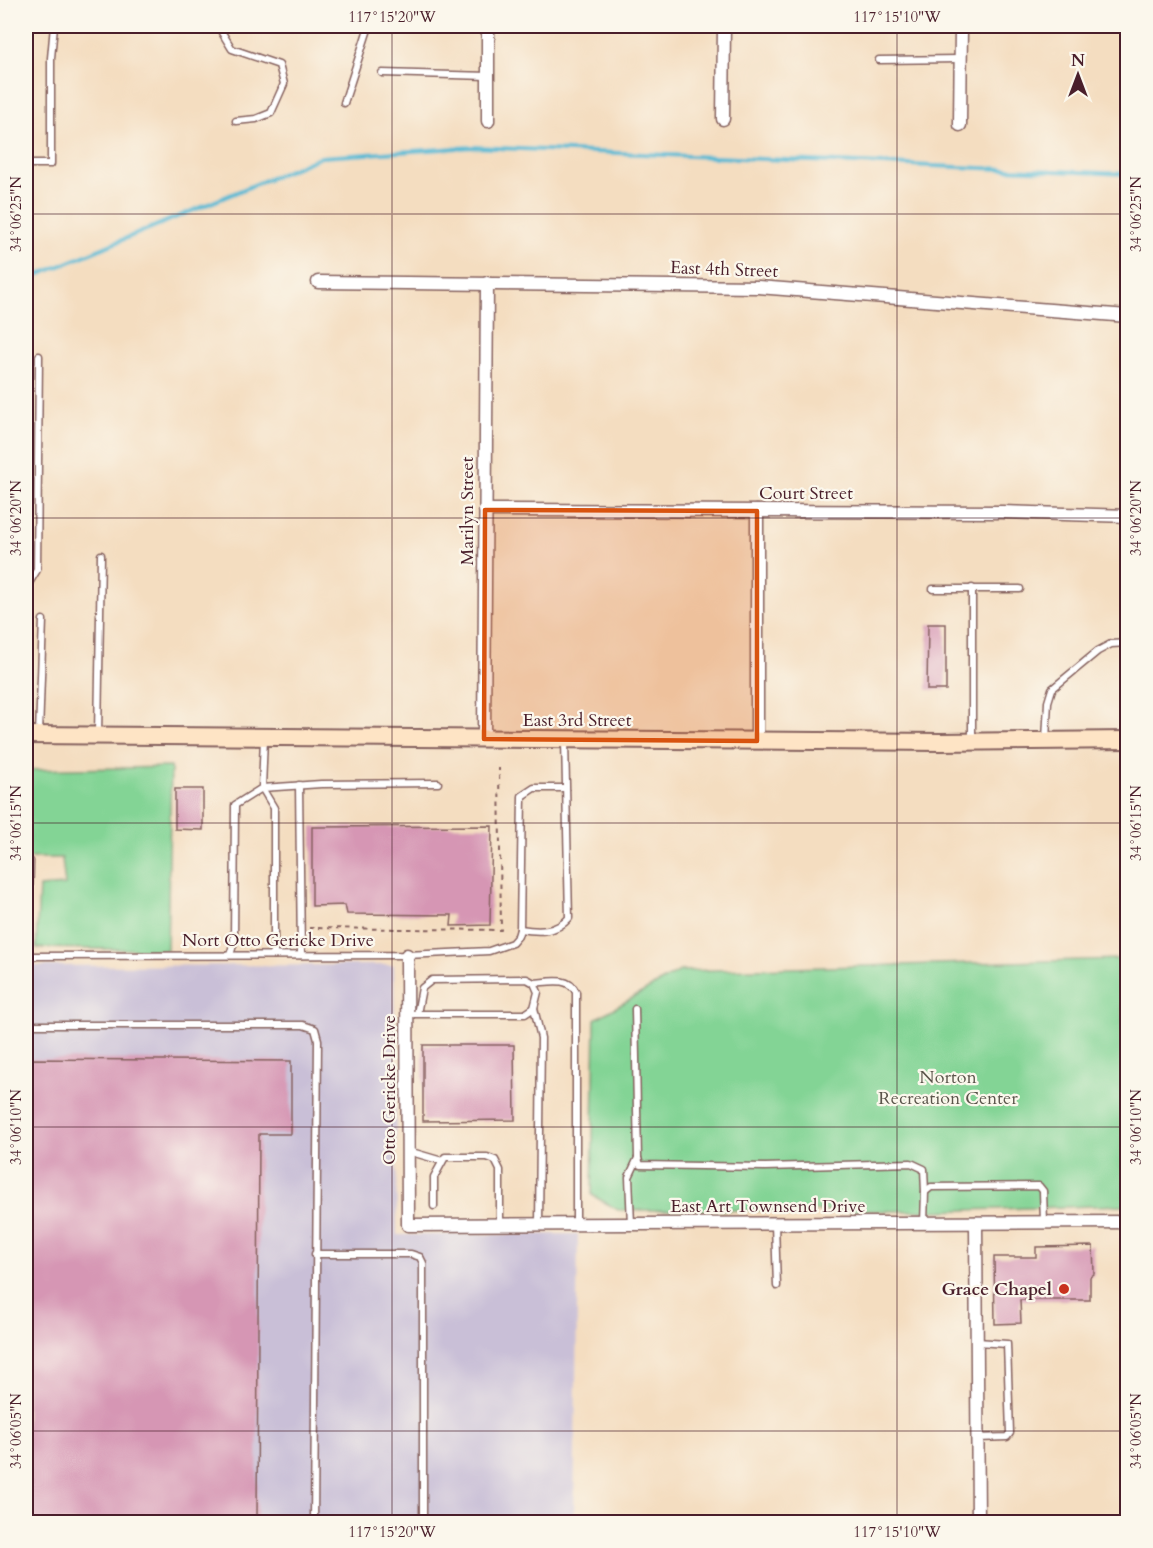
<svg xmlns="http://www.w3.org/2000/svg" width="1153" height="1548" font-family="Cardo,serif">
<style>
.industrial{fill:#c9bfd7}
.green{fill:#83d495;stroke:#667a60;stroke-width:1.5}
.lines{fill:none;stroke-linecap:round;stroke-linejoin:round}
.stream{stroke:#55b9d4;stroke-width:4}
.building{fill:#d696b4}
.service-casing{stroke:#86625f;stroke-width:9}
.minor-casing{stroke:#86625f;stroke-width:15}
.secondary-casing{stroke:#86625f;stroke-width:20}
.path{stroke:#86625f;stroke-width:2;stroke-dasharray:4.5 4.5;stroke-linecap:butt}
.service{stroke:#fff;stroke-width:6}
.minor{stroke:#fff;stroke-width:12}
.secondary{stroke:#fee4c5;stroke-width:16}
.marked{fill:#d8530f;fill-opacity:0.2;stroke:#d8530f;stroke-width:4.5;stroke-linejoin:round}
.ticks{fill:none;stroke:#4a1f2b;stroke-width:1.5;stroke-opacity:0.45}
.poi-dot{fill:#c8321e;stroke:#fbf7ec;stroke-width:2}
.labels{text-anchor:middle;stroke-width:4.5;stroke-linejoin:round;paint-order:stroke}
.street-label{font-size:18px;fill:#4a1f2b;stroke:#fbf7ec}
.park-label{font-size:18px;fill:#5b554b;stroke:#fbf7ec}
.poi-label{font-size:18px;font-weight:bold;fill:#4a1f2b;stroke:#fbf7ec;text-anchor:end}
.neatline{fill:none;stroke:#4a1f2b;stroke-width:2}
.ticks-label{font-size:15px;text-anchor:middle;fill:#4a1f2b}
</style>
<rect width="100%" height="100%" fill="#fbf7ec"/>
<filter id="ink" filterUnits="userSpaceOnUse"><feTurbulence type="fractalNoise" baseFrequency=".0167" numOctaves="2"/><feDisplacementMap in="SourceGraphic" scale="12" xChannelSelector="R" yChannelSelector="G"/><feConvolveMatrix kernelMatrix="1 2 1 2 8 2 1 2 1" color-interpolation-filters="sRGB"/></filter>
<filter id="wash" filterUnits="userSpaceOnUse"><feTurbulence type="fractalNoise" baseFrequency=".008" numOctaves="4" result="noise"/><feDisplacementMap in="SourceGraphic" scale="24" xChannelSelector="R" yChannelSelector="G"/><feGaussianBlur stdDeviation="1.35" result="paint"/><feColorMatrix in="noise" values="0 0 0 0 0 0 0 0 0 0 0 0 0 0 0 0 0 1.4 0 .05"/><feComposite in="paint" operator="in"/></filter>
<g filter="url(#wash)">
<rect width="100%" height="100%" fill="#f4ddc0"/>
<path class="industrial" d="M 394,965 L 397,1235 L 578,1234 L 574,1522 L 26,1522 L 26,966 Z"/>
<g class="green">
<path d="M 171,767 L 167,950 L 36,948 L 39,887 L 65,885 L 62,858 L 26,858 L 26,770 Z"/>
<path d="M 1122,959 L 1125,1205 L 934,1211 L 618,1210 L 592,1195 L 595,1019 L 680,971 Z"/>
</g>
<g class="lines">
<path class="stream" d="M 26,280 L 321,157 L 473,147 L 1128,174"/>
</g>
<g id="blocks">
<g class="building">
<path d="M 928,624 L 946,624 L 946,690 L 927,690 Z"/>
<path d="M 175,789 L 203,789 L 203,830 L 175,829 Z"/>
<path d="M 492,826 L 490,925 L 451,926 L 452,915 L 347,914 L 345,905 L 312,906 L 312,827 Z"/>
<path d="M 423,1045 L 514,1045 L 515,1120 L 423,1121 Z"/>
<path d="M 26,1059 L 291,1061 L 291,1134 L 259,1134 L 257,1522 L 26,1522 Z"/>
<path d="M 1093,1246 L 1094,1274 L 1090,1277 L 1090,1300 L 1020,1300 L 1021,1323 L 995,1324 L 994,1257 L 1036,1257 L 1036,1247 Z"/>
</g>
</g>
</g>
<g filter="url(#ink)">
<use href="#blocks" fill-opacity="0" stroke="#86625f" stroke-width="1.5"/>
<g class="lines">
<g class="service-casing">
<g id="service">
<path d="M 218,26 L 232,49 L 279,65 L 284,84 L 271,113 L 256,119 L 236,121"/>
<path d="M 879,60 L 960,59"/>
<path d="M 382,73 L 488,76"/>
<path d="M 344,103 L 369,26"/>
<path d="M 26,164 L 51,164 L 51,58 L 54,26"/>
<path d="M 26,588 L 37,570 L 39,356"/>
<path d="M 933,589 L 1020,589"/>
<path d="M 39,734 L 43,620"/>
<path d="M 98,735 L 101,555"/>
<path d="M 1046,740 L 1048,702 L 1052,689 L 1098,651 L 1111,644 L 1128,643"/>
<path d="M 972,741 L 972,588"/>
<path d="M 299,785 L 301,955"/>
<path d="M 520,929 C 538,932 556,933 569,918 L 565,740"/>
<path d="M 230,955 L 234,942 L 235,805 L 262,788 L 264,738"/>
<path d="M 274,955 L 274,808 L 262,788 L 321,784 L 438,783"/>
<path d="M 26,956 L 407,955 L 489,951 L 512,943 L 518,936 L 520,929 L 522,796 L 534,788 L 565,788"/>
<path d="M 28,956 L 30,861"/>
<path d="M 534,983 C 549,982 568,976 576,992 L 576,1224"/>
<path d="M 534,1008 L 541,1038 L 539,1224"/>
<path d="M 635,1009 L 638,1158 L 640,1165 L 765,1167 L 911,1163 L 924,1169 L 925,1192"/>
<path d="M 408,1014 L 525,1014 L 534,1008 L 538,992 L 534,983 L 527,979 L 432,980 L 422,988 L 417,1014"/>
<path d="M 26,1025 L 303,1025 L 315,1029 L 318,1040 L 314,1522"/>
<path d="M 408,1151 L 442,1161"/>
<path d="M 434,1206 L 434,1177 L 445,1157 L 487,1157 L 495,1160 L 500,1170 L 500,1224"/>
<path d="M 924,1223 L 925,1192 L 931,1187 L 1039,1186 L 1043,1191 L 1044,1222"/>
<path d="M 631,1224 L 629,1177 L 638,1158"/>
<path d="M 775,1224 L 777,1286"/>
<path d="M 315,1254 L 411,1254 L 420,1257 L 423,1263 L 423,1522"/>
<path d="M 977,1342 L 1007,1344 L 1010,1433 L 1007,1437 L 978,1438"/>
</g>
</g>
<g class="minor-casing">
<g id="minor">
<path d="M 723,119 L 724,26"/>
<path d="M 488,121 L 488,26"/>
<path d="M 960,125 L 961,26"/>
<path d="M 318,282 L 758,287 L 1128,316"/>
<path d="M 485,510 L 1002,512 L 1128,516"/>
<path d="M 484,739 L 487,283"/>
<path d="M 757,741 L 757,511"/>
<path d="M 407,955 L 408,1225 L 1128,1222"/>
<path d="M 976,1223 L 978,1522"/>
</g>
</g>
<g class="secondary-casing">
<path id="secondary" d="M 26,735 L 941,742 L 1128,740"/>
</g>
<path class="path" d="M 309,928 L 501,930 L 499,768"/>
<use href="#service" class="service"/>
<use href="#minor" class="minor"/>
<use href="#secondary" class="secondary"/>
</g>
</g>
<path class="marked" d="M 485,510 L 757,511 L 757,741 L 484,739 Z"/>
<path class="ticks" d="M 392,26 L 392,1522M 897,26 L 897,1522M 26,214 L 1128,214M 26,518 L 1128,518M 26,823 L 1128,823M 26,1127 L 1128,1127M 26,1431 L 1128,1431"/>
<circle class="poi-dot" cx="1064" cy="1289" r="6"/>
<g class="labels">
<g class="street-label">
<text transform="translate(724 269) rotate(2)" y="6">East 4th Street</text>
<text x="806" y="499">Court Street</text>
<text transform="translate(467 511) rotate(-90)" y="6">Marilyn Street</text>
<text x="577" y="726">East 3rd Street</text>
<text x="278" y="946">Nort Otto Gericke Drive</text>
<text transform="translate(389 1090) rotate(-90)" y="6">Otto Gericke Drive</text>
<text x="768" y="1212">East Art Townsend Drive</text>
</g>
<g class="park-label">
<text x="948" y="1083">Norton<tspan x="948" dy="21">Recreation Center</tspan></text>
</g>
<g class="poi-label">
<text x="1052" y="1295">Grace Chapel</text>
</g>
</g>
<rect width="1153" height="1548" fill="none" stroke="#fbf7ec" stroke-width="66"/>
<g transform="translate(1078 75)" stroke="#fbf7ec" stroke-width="4.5" paint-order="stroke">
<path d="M0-4.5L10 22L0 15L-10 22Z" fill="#4a1f2b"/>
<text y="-9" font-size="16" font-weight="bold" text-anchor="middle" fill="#4a1f2b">N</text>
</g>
<rect x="33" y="33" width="1087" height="1482" class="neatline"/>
<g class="ticks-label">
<text x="392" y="22">117°15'20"W</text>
<text x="897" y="22">117°15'10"W</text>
<text transform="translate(16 214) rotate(-90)" y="5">34°06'25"N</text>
<text transform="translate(1136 214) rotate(-90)" y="5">34°06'25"N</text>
<text transform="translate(16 518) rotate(-90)" y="5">34°06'20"N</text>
<text transform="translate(1136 518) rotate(-90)" y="5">34°06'20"N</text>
<text transform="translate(16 823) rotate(-90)" y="5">34°06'15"N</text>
<text transform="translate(1136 823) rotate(-90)" y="5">34°06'15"N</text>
<text transform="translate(16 1127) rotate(-90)" y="5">34°06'10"N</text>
<text transform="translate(1136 1127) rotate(-90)" y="5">34°06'10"N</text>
<text transform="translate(16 1431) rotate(-90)" y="5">34°06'05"N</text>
<text transform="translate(1136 1431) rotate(-90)" y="5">34°06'05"N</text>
<text x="392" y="1537">117°15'20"W</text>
<text x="897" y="1537">117°15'10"W</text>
</g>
</svg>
